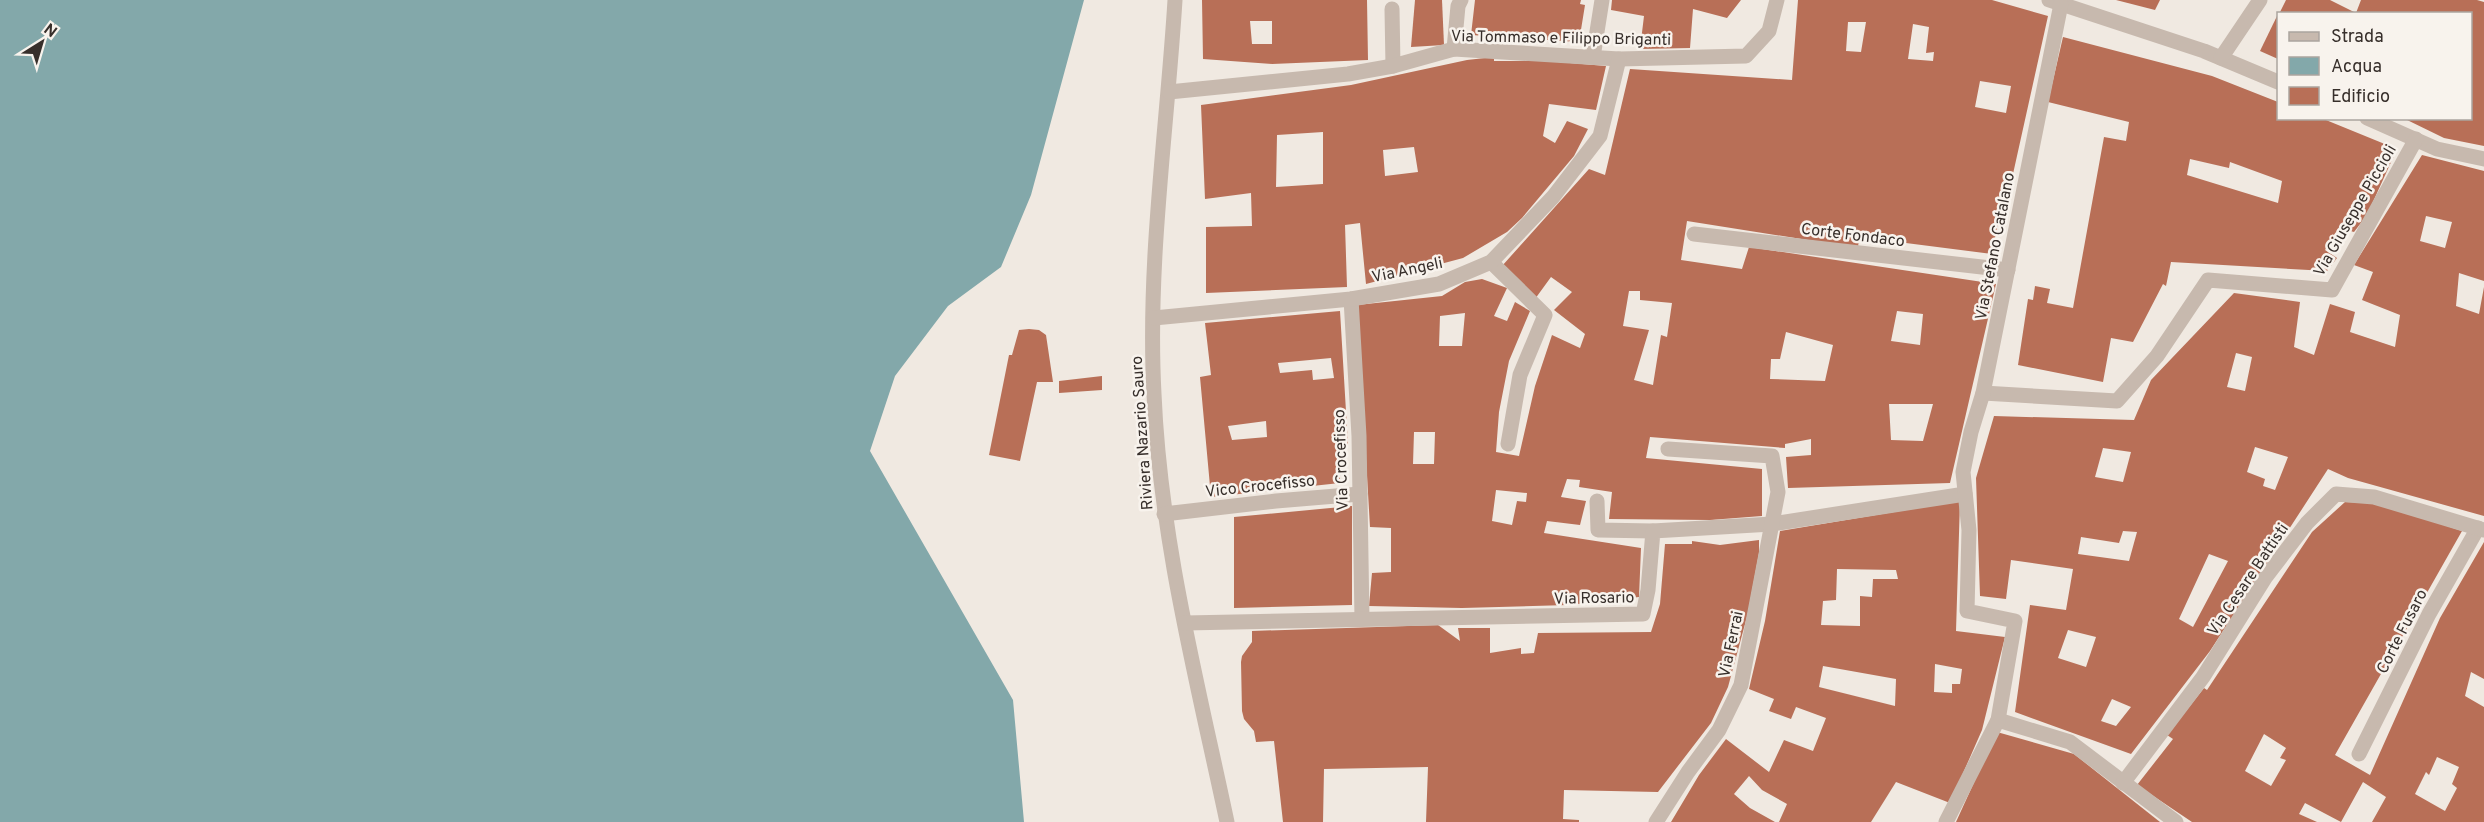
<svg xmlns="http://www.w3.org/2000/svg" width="2484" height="822" font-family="Overpass,sans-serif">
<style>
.water{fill:#83a8aa}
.building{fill:#b86f57;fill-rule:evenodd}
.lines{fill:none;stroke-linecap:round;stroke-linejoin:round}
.minor{stroke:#c7b9ae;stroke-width:15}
.labels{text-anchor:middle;stroke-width:5;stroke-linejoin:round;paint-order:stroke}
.street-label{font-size:16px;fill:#372f2b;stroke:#f8f3ed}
</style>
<rect width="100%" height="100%" fill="#f0e9e1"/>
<path class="water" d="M 0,0 L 1084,0 L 1031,195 L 1001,267 L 948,306 L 895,376 L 870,451 L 1013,700 L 1024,822 L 0,822 Z"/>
<g class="building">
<path d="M 1202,0 L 1367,0 L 1368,60 L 1272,64 L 1203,59 ZM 1250,21 L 1272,21 L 1272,44 L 1252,44 Z"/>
<path d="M 1415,0 L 1442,0 L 1444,45 L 1411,47 Z"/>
<path d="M 1475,0 L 1581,0 L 1580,4 L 1585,5 L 1579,42 L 1471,35 Z"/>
<path d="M 1612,0 L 1741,0 L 1727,18 L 1693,9 L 1690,48 L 1640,49 L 1644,16 L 1611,10 Z"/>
<path d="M 1798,0 L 1992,0 L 2048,16 L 2003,219 L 1999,217 L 1992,254 L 1859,237 L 1858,248 L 1687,221 L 1681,260 L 1742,269 L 1749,247 L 1996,284 L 1950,483 L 1788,488 L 1786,457 L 1811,455 L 1811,439 L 1785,444 L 1785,448 L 1650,437 L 1646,458 L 1762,469 L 1762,516 L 1710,520 L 1609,519 L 1612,492 L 1579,487 L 1580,480 L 1567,479 L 1561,497 L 1586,501 L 1580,525 L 1547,521 L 1544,533 L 1641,548 L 1639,597 L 1568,605 L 1462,608 L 1369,606 L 1372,573 L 1391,572 L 1391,528 L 1370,527 L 1357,305 L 1442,296 L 1465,282 L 1482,279 L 1507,288 L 1494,316 L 1507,321 L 1515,302 L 1530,311 L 1509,361 L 1499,412 L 1496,452 L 1519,456 L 1535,386 L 1552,335 L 1580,348 L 1585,334 L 1554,310 L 1572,292 L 1551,277 L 1535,299 L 1502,266 L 1589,169 L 1605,175 L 1630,69 L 1792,80 ZM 1848,22 L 1866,22 L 1861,52 L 1846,51 ZM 1913,24 L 1929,27 L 1926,53 L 1934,52 L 1933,61 L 1908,59 ZM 1980,81 L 2011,86 L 2006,113 L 1975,107 ZM 1629,291 L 1640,291 L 1640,300 L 1672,303 L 1667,337 L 1661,335 L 1653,385 L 1634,380 L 1649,330 L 1623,326 ZM 1897,311 L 1923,314 L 1920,345 L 1891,341 ZM 1465,313 L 1462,346 L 1439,346 L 1440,316 ZM 1786,332 L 1833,345 L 1825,381 L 1770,379 L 1771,359 L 1780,359 ZM 1889,404 L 1933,404 L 1923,441 L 1891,440 ZM 1414,432 L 1435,432 L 1434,464 L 1413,464 ZM 1496,490 L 1527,493 L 1526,502 L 1517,501 L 1512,525 L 1492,521 Z"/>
<path d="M 2116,0 L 2160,0 L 2155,10 Z"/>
<path d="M 2286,0 L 2330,0 L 2356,13 L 2361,0 L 2477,0 L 2484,2 L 2484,146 L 2444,138 L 2403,118 L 2470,118 L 2470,14 L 2279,14 Z"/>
<path d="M 2278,14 L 2278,59 L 2260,51 Z"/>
<path d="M 2063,37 L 2212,76 L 2278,102 L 2278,118 L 2321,118 L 2397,149 L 2367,215 L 2354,232 L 2339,228 L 2325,250 L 2337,258 L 2327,271 L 2171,262 L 2166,286 L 2163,284 L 2133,342 L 2111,338 L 2103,382 L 2018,365 L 2028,299 L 2033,300 L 2035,286 L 2050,289 L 2047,303 L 2073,308 L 2104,137 L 2126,141 L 2129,122 L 2048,102 ZM 2190,159 L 2229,168 L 2230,162 L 2282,181 L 2278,203 L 2187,175 Z"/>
<path d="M 1494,57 L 1494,61 L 1546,61 L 1606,66 L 1596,110 L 1549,104 L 1543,136 L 1555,143 L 1567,121 L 1588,129 L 1574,156 L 1522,218 L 1507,232 L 1463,258 L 1366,284 L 1360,223 L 1345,225 L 1347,287 L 1206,293 L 1206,227 L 1252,226 L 1251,193 L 1205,199 L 1201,105 L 1351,85 L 1467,60 ZM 1323,132 L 1323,184 L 1276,187 L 1277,135 ZM 1414,147 L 1418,172 L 1385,176 L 1383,150 Z"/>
<path d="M 2422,155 L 2484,171 L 2484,281 L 2459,273 L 2456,306 L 2479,314 L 2484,287 L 2484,516 L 2348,478 L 2328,469 L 2210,651 L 2131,754 L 2015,712 L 2030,605 L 2066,610 L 2073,569 L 2011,560 L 2006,599 L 1980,596 L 1976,478 L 1994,416 L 2134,420 L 2151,380 L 2234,293 L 2300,302 L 2294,347 L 2314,355 L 2330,304 L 2355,312 L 2350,332 L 2395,347 L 2400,315 L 2362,300 L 2373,272 L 2354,265 ZM 2426,216 L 2452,222 L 2445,248 L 2420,241 ZM 2236,353 L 2252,357 L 2245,391 L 2227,387 ZM 2255,447 L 2288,457 L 2275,490 L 2263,486 L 2265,479 L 2247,472 ZM 2103,448 L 2131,452 L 2123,482 L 2095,477 ZM 2123,531 L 2137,532 L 2129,561 L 2078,554 L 2081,537 L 2119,543 ZM 2209,554 L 2228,561 L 2193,627 L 2179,619 ZM 2068,630 L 2096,637 L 2086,667 L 2058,658 ZM 2112,699 L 2131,707 L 2116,726 L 2101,721 Z"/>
<path d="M 1340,311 L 1348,445 L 1340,446 L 1340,483 L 1211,497 L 1200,377 L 1211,375 L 1205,323 ZM 1331,358 L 1334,378 L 1313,380 L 1312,370 L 1280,373 L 1278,363 ZM 1266,421 L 1267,437 L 1232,440 L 1228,426 Z"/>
<path d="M 1029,329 L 1039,330 L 1046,335 L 1053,382 L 1037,382 L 1020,461 L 989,455 L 1009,355 L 1012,355 L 1019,330 Z"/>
<path d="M 1102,376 L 1102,390 L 1059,393 L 1059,381 Z"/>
<path d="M 1960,501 L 1956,631 L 2005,637 L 1982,730 L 1950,803 L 1896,782 L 1871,822 L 1779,822 L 1787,804 L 1762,790 L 1749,776 L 1734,794 L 1750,808 L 1775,822 L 1671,822 L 1699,775 L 1726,739 L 1769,772 L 1784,740 L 1813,751 L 1826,718 L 1796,707 L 1791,719 L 1769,711 L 1774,699 L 1749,689 L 1765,621 L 1780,531 ZM 1837,569 L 1896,570 L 1898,579 L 1873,579 L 1872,597 L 1860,596 L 1860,626 L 1821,625 L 1823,601 L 1836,600 ZM 1935,664 L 1962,669 L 1960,684 L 1952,684 L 1952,693 L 1934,692 ZM 1823,666 L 1896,679 L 1895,706 L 1819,687 Z"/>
<path d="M 2345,502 L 2378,503 L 2462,531 L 2335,755 L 2370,775 L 2440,618 L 2484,542 L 2484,679 L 2471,672 L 2465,696 L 2484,707 L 2484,822 L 2372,822 L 2386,797 L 2363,782 L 2341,822 L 2305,803 L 2299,814 L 2317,822 L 2192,822 L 2137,785 L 2173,739 L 2167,735 L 2204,688 L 2207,690 L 2312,532 ZM 2264,734 L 2286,748 L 2280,758 L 2286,760 L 2271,786 L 2245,771 ZM 2437,757 L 2459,767 L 2452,784 L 2457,788 L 2445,811 L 2415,794 L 2426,772 L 2429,775 Z"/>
<path d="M 1352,506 L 1352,605 L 1234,608 L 1234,517 Z"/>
<path d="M 1759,540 L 1759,553 L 1748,613 L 1728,687 L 1711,723 L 1658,792 L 1564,790 L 1563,819 L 1579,820 L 1579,822 L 1426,822 L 1428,767 L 1324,769 L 1323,822 L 1283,822 L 1274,741 L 1256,742 L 1254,731 L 1244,719 L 1242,711 L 1241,662 L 1242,656 L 1252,642 L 1252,631 L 1438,625 L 1460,641 L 1458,628 L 1490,628 L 1490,653 L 1521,648 L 1521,654 L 1534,653 L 1538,633 L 1651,632 L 1660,604 L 1665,544 L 1692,544 L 1692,541 L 1720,545 Z"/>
<path d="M 1997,732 L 2074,754 L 2160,822 L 1956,822 Z"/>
</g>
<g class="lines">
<g class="minor">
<path d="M 1175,0 C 1167,130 1147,263 1154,394 C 1160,539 1197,680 1227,822"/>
<path d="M 2049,0 L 2204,51 L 2278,82"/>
<path d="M 1392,9 L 1393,66"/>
<path d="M 1454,49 L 1458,6 L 1461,0"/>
<path d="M 1593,57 L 1602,0"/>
<path d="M 2221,58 L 2260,0"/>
<path d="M 1169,92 L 1348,74 L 1393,66 L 1454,49 L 1619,59 L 1746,56 L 1769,31 L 1777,0"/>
<path d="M 2367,118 L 2437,149 L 2484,159"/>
<path d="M 1694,234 L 2008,270"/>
<path d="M 1491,262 L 1545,315 L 1520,375 L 1508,444"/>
<path d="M 1351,299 L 1359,436 L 1362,619"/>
<path d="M 1154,318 L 1351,299 L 1439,284 L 1491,262 L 1553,197 L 1600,136 L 1619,59"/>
<path d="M 1983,393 L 2117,401 L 2157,356 L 2208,280 L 2332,290 L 2416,139"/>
<path d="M 1597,501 L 1598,530 L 1653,531"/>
<path d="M 1164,514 L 1276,501 L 1360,494"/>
<path d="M 1185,623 L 1643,614 L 1648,590 L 1653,531 L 1772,524 L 1965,494"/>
<path d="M 1998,720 L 2070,742 L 2176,822"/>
<path d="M 2359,754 L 2429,614 L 2478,528"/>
<path d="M 2123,783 L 2203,677 L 2265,578 L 2307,523 L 2336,494 L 2374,497 L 2484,530"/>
<path d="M 1656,822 L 1688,772 L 1719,730 L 1741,685 L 1778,492 L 1772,456 L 1668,449"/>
<path d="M 1946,822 L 1998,720 L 2015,621 L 1967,611 L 1969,530 L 1963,472 L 1971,432 L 1983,393 L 2061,4"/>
</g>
</g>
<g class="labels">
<g class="street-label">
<text transform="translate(1561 37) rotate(1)" y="6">Via Tommaso e Filippo Briganti</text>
<text transform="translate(2354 210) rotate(-60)" y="6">Via Giuseppe Piccioli</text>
<text transform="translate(1853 234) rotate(7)" y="6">Corte Fondaco</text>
<text transform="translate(1994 246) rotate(-79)" y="6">Via Stefano Catalano</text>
<text transform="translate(1407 269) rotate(-12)" y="6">Via Angeli</text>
<text transform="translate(1141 433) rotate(-94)" y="6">Riviera Nazario Sauro</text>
<text transform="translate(1340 460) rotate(-92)" y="6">Via Crocefisso</text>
<text transform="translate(1260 485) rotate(-6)" y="6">Vico Crocefisso</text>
<text transform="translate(2247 579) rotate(-56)" y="6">Via Cesare Battisti</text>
<text transform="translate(1594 597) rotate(-1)" y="6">Via Rosario</text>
<text transform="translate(2401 631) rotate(-63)" y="6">Corte Fusaro</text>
<text transform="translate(1730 644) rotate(-78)" y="6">Via Ferrai</text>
</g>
</g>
<rect x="2277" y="12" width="195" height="108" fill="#f8f3ed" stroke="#aba59f" stroke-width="1.5"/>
<rect x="2289" y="32" width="30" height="9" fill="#c7b9ae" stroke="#aba59f" stroke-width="1.5"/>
<text x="2331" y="42" font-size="18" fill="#372f2b">Strada</text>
<rect x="2289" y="57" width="30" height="18" fill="#83a8aa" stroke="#aba59f" stroke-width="1.5"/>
<text x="2331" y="72" font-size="18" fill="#372f2b">Acqua</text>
<rect x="2289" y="87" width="30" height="18" fill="#b86f57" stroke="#aba59f" stroke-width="1.5"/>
<text x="2331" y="102" font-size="18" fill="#372f2b">Edificio</text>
<g transform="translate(42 42) rotate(37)" stroke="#f8f3ed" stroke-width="4.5" paint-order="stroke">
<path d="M0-4.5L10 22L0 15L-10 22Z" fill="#372f2b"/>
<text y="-9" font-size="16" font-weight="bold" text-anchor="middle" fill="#372f2b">N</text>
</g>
</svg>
